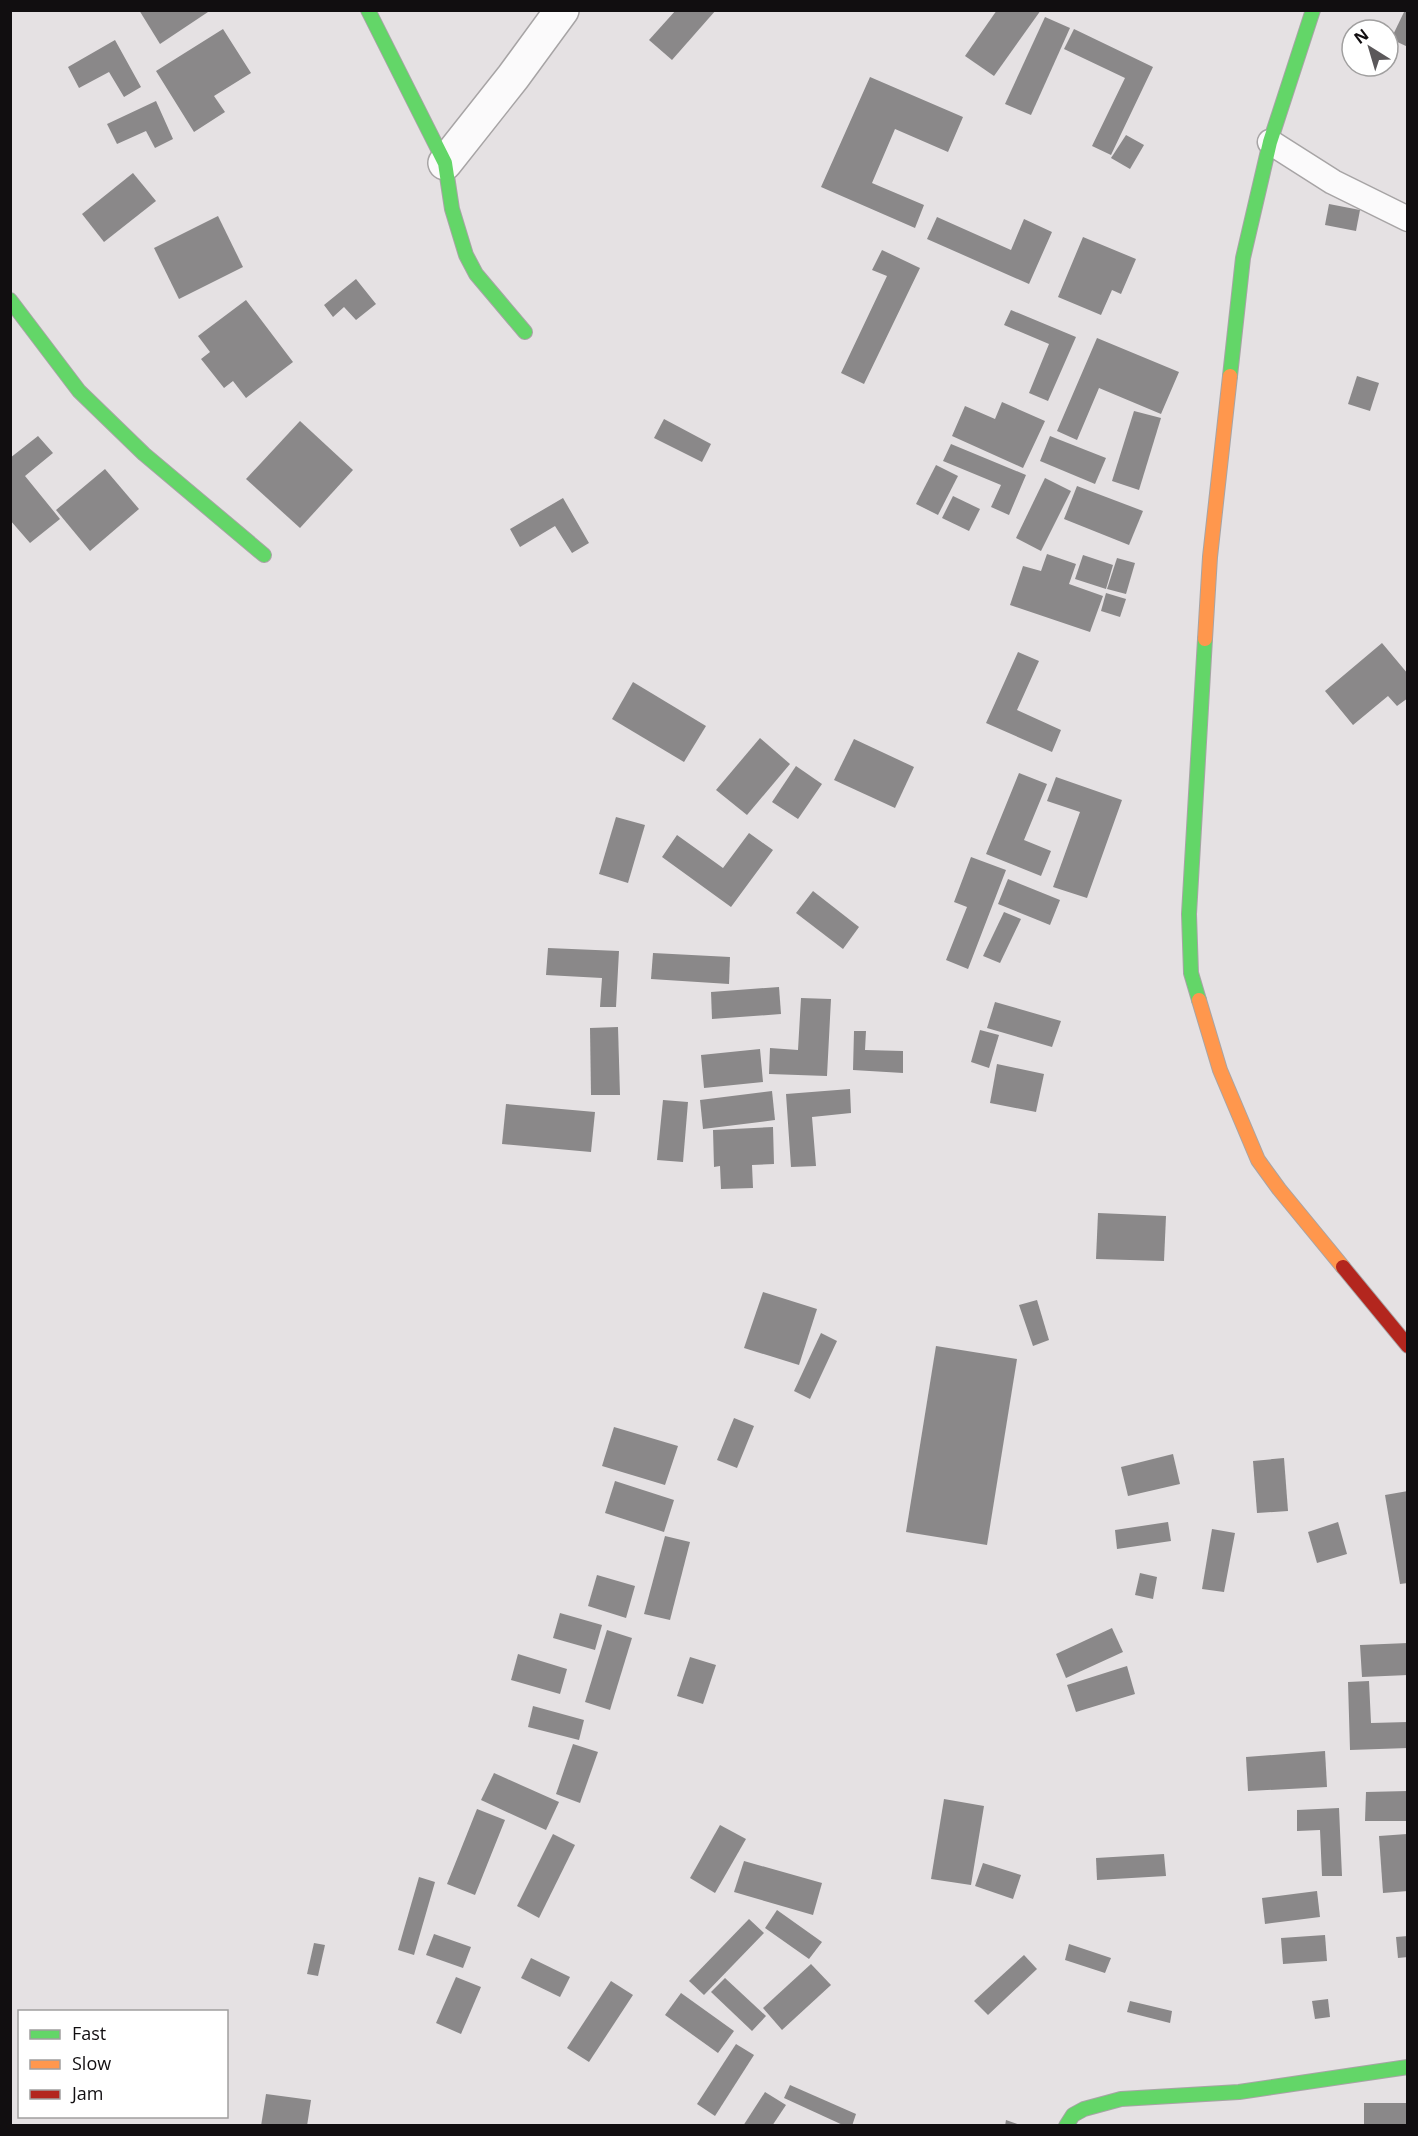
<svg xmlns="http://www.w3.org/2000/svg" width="1418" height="2136" font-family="'Open Sans',sans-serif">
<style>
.building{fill:#8a8889}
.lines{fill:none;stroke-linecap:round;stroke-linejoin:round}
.lane-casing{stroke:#a7a4a5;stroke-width:27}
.street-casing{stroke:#a7a4a5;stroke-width:36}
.fast-casing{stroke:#a7a4a5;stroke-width:16}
.slow-casing{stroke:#a7a4a5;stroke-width:16}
.jam-casing{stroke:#a7a4a5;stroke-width:16}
.lane{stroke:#fbfafb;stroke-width:24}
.street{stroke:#fbfafb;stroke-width:33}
.fast{stroke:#63d668;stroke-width:14}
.slow{stroke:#ff974d;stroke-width:14}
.jam{stroke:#b3261e;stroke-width:14}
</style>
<rect width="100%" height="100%" fill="#e5e1e3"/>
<g class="building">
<path d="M 139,10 L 211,10 L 160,44 Z"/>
<path d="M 676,10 L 716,10 L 672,60 L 649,40 Z"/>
<path d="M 997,10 L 1041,10 L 994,76 L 965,56 Z"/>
<path d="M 1405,10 L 1408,10 L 1408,47 L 1391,39 Z"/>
<path d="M 1045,17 L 1070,28 L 1031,115 L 1005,104 Z"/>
<path d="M 223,29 L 251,73 L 214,96 L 225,112 L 194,132 L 156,71 Z"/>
<path d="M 1074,29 L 1153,67 L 1111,155 L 1092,146 L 1125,78 L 1064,49 Z"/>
<path d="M 115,40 L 141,87 L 124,97 L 109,72 L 79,88 L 68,67 Z"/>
<path d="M 870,77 L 963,117 L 948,152 L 895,129 L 872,183 L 924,205 L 915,228 L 821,187 Z"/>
<path d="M 156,101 L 173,139 L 155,148 L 146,131 L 117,144 L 107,124 Z"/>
<path d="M 1126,135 L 1144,145 L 1130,169 L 1111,158 Z"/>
<path d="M 133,173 L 156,201 L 104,242 L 82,214 Z"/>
<path d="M 1329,204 L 1360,210 L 1356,231 L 1325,225 Z"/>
<path d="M 218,216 L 243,267 L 179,299 L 154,248 Z"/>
<path d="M 937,217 L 1011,250 L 1024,219 L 1052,232 L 1029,284 L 927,239 Z"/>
<path d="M 1083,237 L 1136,259 L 1121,294 L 1112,290 L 1101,315 L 1058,297 Z"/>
<path d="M 882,250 L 920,268 L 864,384 L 841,373 L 887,276 L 872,270 Z"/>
<path d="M 356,279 L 376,304 L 356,320 L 344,307 L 333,317 L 324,305 Z"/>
<path d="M 246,300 L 293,362 L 246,398 L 233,381 L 224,388 L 201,359 L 210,352 L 198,336 Z"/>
<path d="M 1011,310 L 1076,337 L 1048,401 L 1029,393 L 1049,344 L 1004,325 Z"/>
<path d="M 1097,338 L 1179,372 L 1161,414 L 1099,388 L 1077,440 L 1057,431 Z"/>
<path d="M 1357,376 L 1379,383 L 1370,411 L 1348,404 Z"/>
<path d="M 1002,402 L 1045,421 L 1023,468 L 952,436 L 965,406 L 995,419 Z"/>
<path d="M 1134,411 L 1161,418 L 1139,490 L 1112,481 Z"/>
<path d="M 664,419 L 711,444 L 702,462 L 654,438 Z"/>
<path d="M 300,421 L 353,470 L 300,528 L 246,479 Z"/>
<path d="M 38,436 L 53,453 L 25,476 L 60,519 L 30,543 L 10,520 L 10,458 Z"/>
<path d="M 1050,436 L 1106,458 L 1095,484 L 1040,461 Z"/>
<path d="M 951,444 L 1026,475 L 1009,515 L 991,507 L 1001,485 L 943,461 Z"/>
<path d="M 936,465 L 958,476 L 938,515 L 916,504 Z"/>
<path d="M 105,469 L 139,509 L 90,551 L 56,510 Z"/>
<path d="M 1045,478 L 1071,491 L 1041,551 L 1016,538 Z"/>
<path d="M 1077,486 L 1143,511 L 1129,545 L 1064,519 Z"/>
<path d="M 953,496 L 980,509 L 969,531 L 942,518 Z"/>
<path d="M 563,498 L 589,543 L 572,553 L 555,526 L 520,547 L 510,529 Z"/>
<path d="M 1047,554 L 1076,564 L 1069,584 L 1103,596 L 1090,632 L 1010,605 L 1023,566 L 1041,571 Z"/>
<path d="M 1083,555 L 1113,565 L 1106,589 L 1075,579 Z"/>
<path d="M 1117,558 L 1135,563 L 1126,594 L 1107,589 Z"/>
<path d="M 1106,593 L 1126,599 L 1120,617 L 1101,611 Z"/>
<path d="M 1382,643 L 1408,674 L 1408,698 L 1397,706 L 1388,696 L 1353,725 L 1325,691 Z"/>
<path d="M 1018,652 L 1039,661 L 1017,710 L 1061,730 L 1052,752 L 986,723 Z"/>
<path d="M 633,682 L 706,726 L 684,762 L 612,719 Z"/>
<path d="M 760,738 L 790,764 L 747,815 L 716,790 Z"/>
<path d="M 854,739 L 914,767 L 895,808 L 834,780 Z"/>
<path d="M 796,766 L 822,784 L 798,819 L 772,802 Z"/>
<path d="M 1019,773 L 1047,784 L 1024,840 L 1051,851 L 1041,876 L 986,854 Z"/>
<path d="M 1056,777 L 1122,800 L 1087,898 L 1053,887 L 1080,812 L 1047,801 Z"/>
<path d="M 616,817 L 645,825 L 628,883 L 599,874 Z"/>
<path d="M 749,833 L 773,850 L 731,907 L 662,857 L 677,835 L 723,868 Z"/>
<path d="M 971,857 L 1006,870 L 968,969 L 946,960 L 967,907 L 954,902 Z"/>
<path d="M 1008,879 L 1060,900 L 1050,925 L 998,904 Z"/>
<path d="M 813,891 L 859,927 L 843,949 L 796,913 Z"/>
<path d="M 1004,912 L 1021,919 L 1000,963 L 983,956 Z"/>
<path d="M 548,948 L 619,951 L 616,1007 L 600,1007 L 602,978 L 546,975 Z"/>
<path d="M 653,953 L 730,957 L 729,984 L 651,979 Z"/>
<path d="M 779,987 L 781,1014 L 712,1019 L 711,992 Z"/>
<path d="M 801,998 L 831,999 L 827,1076 L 769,1074 L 770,1048 L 798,1050 Z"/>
<path d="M 995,1002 L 1061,1021 L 1052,1047 L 987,1028 Z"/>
<path d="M 618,1027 L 620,1095 L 591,1095 L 590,1028 Z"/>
<path d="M 980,1030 L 999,1035 L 989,1068 L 971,1062 Z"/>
<path d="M 854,1031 L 866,1031 L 865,1050 L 903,1051 L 903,1073 L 853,1070 Z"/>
<path d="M 760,1049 L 763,1082 L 704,1088 L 701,1055 Z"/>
<path d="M 997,1064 L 1044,1074 L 1036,1112 L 990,1103 Z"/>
<path d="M 850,1089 L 851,1113 L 812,1117 L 816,1166 L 791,1167 L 786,1094 Z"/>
<path d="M 772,1091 L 775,1120 L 703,1129 L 700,1100 Z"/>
<path d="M 663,1100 L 688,1102 L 683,1162 L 657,1160 Z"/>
<path d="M 506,1104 L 595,1112 L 591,1152 L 502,1144 Z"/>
<path d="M 773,1127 L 774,1164 L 752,1165 L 753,1188 L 721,1189 L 720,1166 L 714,1167 L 713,1130 Z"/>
<path d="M 1098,1213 L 1166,1216 L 1164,1261 L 1096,1259 Z"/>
<path d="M 763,1292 L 817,1309 L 799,1365 L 744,1348 Z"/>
<path d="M 1037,1300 L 1049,1340 L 1033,1346 L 1019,1305 Z"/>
<path d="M 821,1333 L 837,1341 L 810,1399 L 794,1391 Z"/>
<path d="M 936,1346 L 1017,1359 L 987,1545 L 906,1532 Z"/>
<path d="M 734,1418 L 754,1426 L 737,1468 L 717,1460 Z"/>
<path d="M 614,1427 L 678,1446 L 665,1485 L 602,1466 Z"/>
<path d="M 1173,1454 L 1180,1484 L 1128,1496 L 1121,1467 Z"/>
<path d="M 1284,1458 L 1288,1511 L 1257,1513 L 1253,1461 Z"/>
<path d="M 615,1481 L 674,1500 L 664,1532 L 605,1513 Z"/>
<path d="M 1408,1491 L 1408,1583 L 1400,1584 L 1385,1495 Z"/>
<path d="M 1168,1522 L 1171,1541 L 1117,1549 L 1115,1530 Z"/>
<path d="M 1338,1522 L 1347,1554 L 1317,1563 L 1308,1532 Z"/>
<path d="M 1212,1529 L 1235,1533 L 1224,1592 L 1202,1589 Z"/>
<path d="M 665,1536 L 690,1542 L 670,1620 L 644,1614 Z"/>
<path d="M 1140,1573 L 1157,1577 L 1153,1599 L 1135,1595 Z"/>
<path d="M 597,1575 L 635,1586 L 626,1618 L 588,1606 Z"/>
<path d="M 560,1613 L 602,1625 L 595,1650 L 553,1638 Z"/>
<path d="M 1112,1628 L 1123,1652 L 1066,1678 L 1056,1654 Z"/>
<path d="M 607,1630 L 632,1638 L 610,1710 L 585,1702 Z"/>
<path d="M 1408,1643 L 1408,1675 L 1362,1677 L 1360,1645 Z"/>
<path d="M 518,1654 L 567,1669 L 560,1694 L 511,1680 Z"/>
<path d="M 690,1657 L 716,1665 L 703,1704 L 677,1696 Z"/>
<path d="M 1127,1666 L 1135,1694 L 1076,1712 L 1067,1685 Z"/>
<path d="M 1369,1681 L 1371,1723 L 1408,1722 L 1408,1748 L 1350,1750 L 1348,1682 Z"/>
<path d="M 533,1706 L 584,1720 L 579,1740 L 528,1727 Z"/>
<path d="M 573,1744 L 598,1752 L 580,1803 L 556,1794 Z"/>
<path d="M 1325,1751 L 1327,1787 L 1248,1791 L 1246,1757 Z"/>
<path d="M 494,1773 L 559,1802 L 546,1830 L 481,1800 Z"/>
<path d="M 1408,1791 L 1408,1821 L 1365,1821 L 1366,1792 Z"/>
<path d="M 944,1799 L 984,1806 L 971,1885 L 931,1879 Z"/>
<path d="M 1339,1808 L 1342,1876 L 1322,1876 L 1320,1830 L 1297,1831 L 1297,1810 Z"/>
<path d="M 477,1809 L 505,1820 L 475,1895 L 447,1884 Z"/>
<path d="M 720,1825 L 746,1839 L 715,1893 L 690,1878 Z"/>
<path d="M 553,1834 L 575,1845 L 539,1918 L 517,1906 Z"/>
<path d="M 1407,1834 L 1408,1891 L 1383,1893 L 1379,1836 Z"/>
<path d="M 1164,1854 L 1166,1876 L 1097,1880 L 1096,1858 Z"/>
<path d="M 744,1861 L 822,1883 L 813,1915 L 734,1892 Z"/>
<path d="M 983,1863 L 1021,1875 L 1013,1899 L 975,1886 Z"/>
<path d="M 419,1877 L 435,1882 L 414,1955 L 398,1950 Z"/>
<path d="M 1317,1891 L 1320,1917 L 1265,1924 L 1262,1898 Z"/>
<path d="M 777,1910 L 822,1942 L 809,1959 L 765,1928 Z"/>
<path d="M 749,1919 L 764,1933 L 704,1995 L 689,1981 Z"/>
<path d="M 434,1934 L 471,1947 L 463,1968 L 426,1955 Z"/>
<path d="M 1325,1935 L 1327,1961 L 1283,1964 L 1281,1938 Z"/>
<path d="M 1408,1936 L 1408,1957 L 1398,1958 L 1396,1937 Z"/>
<path d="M 314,1943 L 325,1945 L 318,1976 L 307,1974 Z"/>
<path d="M 1069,1944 L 1111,1958 L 1105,1973 L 1065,1960 Z"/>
<path d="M 1024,1955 L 1037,1969 L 988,2015 L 974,2001 Z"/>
<path d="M 531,1958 L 570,1977 L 560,1997 L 521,1978 Z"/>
<path d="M 811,1964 L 831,1985 L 782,2030 L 763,2008 Z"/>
<path d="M 456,1977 L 481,1987 L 461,2034 L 436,2023 Z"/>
<path d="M 725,1978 L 766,2016 L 752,2031 L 711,1992 Z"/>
<path d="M 611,1981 L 633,1995 L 589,2062 L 567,2048 Z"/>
<path d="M 681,1993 L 734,2031 L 718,2053 L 665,2015 Z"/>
<path d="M 1328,1999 L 1330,2017 L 1315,2019 L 1312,2001 Z"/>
<path d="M 1130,2001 L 1172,2011 L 1170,2023 L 1127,2012 Z"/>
<path d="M 736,2044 L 754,2055 L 715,2116 L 697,2104 Z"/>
<path d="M 790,2085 L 856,2114 L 852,2126 L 845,2126 L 784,2098 Z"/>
<path d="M 765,2092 L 786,2105 L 772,2126 L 743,2126 Z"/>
<path d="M 266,2094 L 311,2100 L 307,2126 L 261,2126 Z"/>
<rect x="1364" y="2103" width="44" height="23"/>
<path d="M 1006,2120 L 1020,2125 L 1020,2126 L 1005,2126 Z"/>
</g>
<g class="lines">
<g class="lane-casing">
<path id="lane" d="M 1270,142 L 1333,182 L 1408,219"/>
</g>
<g class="street-casing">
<path id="street" d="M 445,163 L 513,77 L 562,10"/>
</g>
<g class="fast-casing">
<g id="fast">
<path d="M 368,10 L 445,163 L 452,209 L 466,255 L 476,274 L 525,332"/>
<path d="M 10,300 L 79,391 L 144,454 L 264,555"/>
<path d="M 1230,376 L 1243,258 L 1270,142 L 1313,10"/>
<path d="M 1199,1000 L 1191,973 L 1189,914 L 1205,639"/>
<path d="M 1066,2126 L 1073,2115 L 1084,2109 L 1121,2099 L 1239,2092 L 1408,2067"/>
</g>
</g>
<g class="slow-casing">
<g id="slow">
<path d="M 1205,639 L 1210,557 L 1230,376"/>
<path d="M 1199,1000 L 1220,1070 L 1258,1160 L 1279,1189 L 1343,1267"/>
</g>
</g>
<g class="jam-casing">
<path id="jam" d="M 1343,1267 L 1408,1346"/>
</g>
<use href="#lane" class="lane"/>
<use href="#street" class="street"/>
<use href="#fast" class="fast"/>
<use href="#slow" class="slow"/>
<use href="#jam" class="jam"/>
</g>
<rect width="1418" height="2136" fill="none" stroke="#110e10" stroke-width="24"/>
<rect x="18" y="2010" width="210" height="108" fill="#ffffff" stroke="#a09f9f" stroke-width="1.5"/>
<rect x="30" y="2030" width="30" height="9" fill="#63d668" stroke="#a09f9f" stroke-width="1.5"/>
<text x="72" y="2040" font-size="18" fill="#110e10">Fast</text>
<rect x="30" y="2060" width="30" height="9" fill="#ff974d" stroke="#a09f9f" stroke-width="1.5"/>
<text x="72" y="2070" font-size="18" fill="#110e10">Slow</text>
<rect x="30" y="2090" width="30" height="9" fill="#b3261e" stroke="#a09f9f" stroke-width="1.5"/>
<text x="72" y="2100" font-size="18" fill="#110e10">Jam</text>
<g transform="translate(1370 48) rotate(323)"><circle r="28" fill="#ffffff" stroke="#a09f9f" stroke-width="1.5"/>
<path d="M0-4.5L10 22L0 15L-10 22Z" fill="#5b585a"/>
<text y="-9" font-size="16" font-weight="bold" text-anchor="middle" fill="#110e10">N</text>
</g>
</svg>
